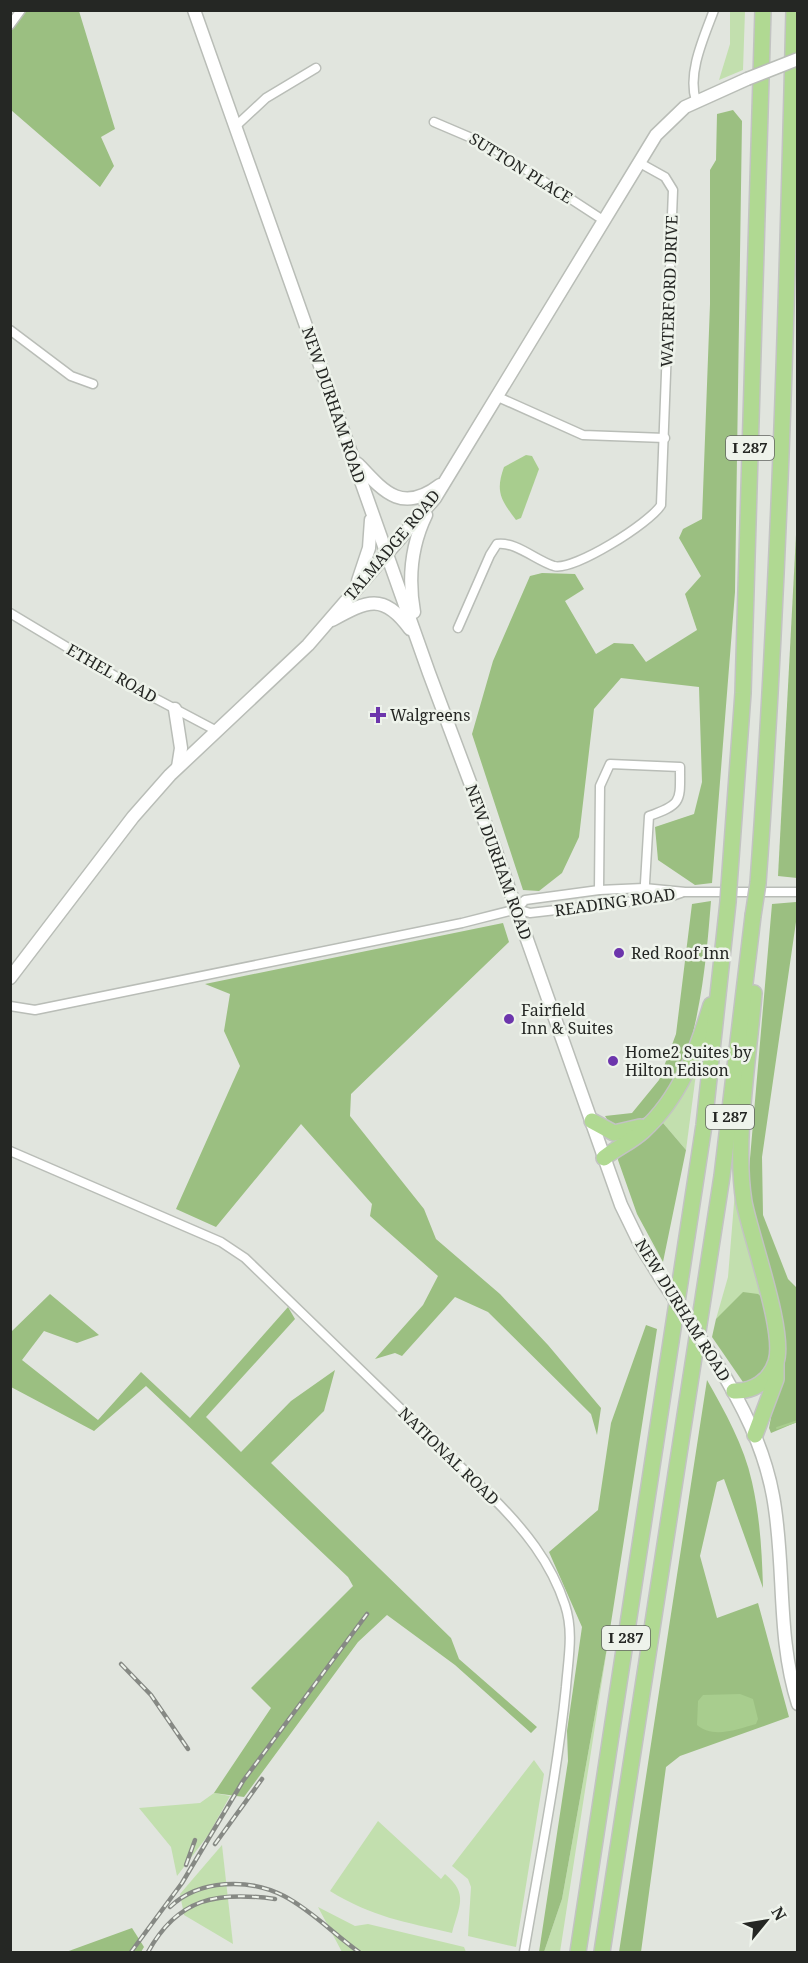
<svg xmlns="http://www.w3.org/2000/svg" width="808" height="1963" font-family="'Noto Serif',serif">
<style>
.green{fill:#c2dfae}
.forest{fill:#9bbf81}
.water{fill:#a8cd8e}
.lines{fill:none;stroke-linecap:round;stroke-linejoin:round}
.stream{stroke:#a8cd8e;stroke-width:2}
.street-casing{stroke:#b9bdb7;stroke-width:11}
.secondary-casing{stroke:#b9bdb7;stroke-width:15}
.highway-casing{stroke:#c2c3c2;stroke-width:18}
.street{stroke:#fff;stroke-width:8}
.secondary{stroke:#fff;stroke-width:12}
.highway{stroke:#b0d992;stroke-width:15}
.rail-casing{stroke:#868984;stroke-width:4.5}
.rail{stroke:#eef3eb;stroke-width:2;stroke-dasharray:7;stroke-linecap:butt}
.secondary-bridge-casing{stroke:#b9bdb7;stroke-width:15;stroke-linecap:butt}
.highway-bridge-casing{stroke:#c2c3c2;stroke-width:18;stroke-linecap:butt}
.secondary-bridge{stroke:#fff;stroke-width:12}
.highway-bridge{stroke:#b0d992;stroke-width:15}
.poi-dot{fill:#6c35ac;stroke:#eef3eb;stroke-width:2}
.labels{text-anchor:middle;stroke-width:5;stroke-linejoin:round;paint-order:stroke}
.shield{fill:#eef3eb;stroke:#616460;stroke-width:1.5}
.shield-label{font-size:15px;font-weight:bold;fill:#252724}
.street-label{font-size:16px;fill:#252724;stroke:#eef3eb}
.poi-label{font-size:16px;fill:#252724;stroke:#eef3eb;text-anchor:start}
</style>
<rect width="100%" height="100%" fill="#e1e5de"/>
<g class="green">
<path d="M 730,11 L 745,11 L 743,70 L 719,80 L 730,44 Z"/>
<path d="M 697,1066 L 686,1150 L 663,1123 Z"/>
<path d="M 735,1191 L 738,1191 L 764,1299 L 716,1319 L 728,1277 Z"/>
<path d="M 608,1642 L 560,1952 L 544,1952 L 562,1899 Z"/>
<path d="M 534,1760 L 544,1774 L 516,1947 L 468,1936 L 471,1887 L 468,1879 L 452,1866 Z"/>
<path d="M 214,1793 L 230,1796 L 209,1834 L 177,1876 L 171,1847 L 139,1808 L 200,1803 Z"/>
<path d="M 378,1821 L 441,1879 L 445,1874 C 469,1894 459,1906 452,1933 C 405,1922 372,1917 330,1891 Z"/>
<path d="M 222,1845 L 233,1944 L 184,1915 L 180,1894 Z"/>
<path d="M 318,1907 L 355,1926 L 368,1924 L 464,1947 L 466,1952 L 342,1952 Z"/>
</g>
<g class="forest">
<path d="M 25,11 L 79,11 L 115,129 L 101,137 L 114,166 L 100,187 L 11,110 L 10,27 L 13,28 Z"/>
<path d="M 733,110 L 742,121 L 735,592 L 712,883 L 695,885 L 658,860 L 655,827 L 694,814 L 702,782 L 699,687 L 621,678 L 594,709 L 579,837 L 562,873 L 539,891 L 523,890 L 472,734 L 493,661 L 530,576 L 542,573 L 575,574 L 584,589 L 565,601 L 596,654 L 614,643 L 633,644 L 646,662 L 697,630 L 685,594 L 701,576 L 679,538 L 683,529 L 702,519 L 710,304 L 710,170 L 716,160 L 717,114 Z"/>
<path d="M 797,516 L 798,878 L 797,878 L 778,876 Z"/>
<path d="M 711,901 C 706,959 697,1136 610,1124 L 605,1116 L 632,1113 L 659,1080 L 676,1034 L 692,904 Z"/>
<path d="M 796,902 L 797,915 L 762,1157 L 763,1215 L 788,1279 L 797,1288 L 797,1422 L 771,1433 L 769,1428 L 785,1342 L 753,1226 L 749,1170 L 772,904 Z"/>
<path d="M 503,923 L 509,942 L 351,1094 L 350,1116 L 424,1209 L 436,1239 L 500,1294 L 548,1345 L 601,1408 L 597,1435 L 591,1414 L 488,1312 L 455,1297 L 402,1356 L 395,1353 L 375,1359 L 423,1305 L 438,1276 L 370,1216 L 372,1204 L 301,1124 L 216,1227 L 176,1209 L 240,1066 L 224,1031 L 230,994 L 205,984 Z"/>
<path d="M 663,1123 L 686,1150 L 663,1262 L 637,1214 L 618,1160 L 619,1152 L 644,1139 Z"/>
<path d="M 743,1292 L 758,1294 L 764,1299 C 773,1334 784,1365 745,1385 L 712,1337 L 716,1319 Z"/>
<path d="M 50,1294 L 99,1335 L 77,1343 L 44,1331 L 22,1360 L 98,1420 L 141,1372 L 190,1418 L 288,1307 L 295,1319 L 206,1417 L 241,1452 L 291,1401 L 335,1370 L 324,1411 L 271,1463 L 451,1638 L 459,1659 L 537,1727 L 531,1733 L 455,1665 L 387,1615 L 358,1642 L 244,1797 L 214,1793 L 271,1708 L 251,1688 L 353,1586 L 348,1577 L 146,1386 L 94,1431 L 11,1387 L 11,1332 Z"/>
<path d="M 646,1325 L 657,1329 L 608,1642 L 562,1899 L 544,1952 L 539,1952 L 568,1761 L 567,1731 L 582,1627 L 549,1552 L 598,1510 L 611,1423 Z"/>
<path d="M 707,1380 C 725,1412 744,1445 752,1482 C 760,1517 762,1553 763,1588 L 724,1479 L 717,1482 L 700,1556 L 717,1618 L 758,1603 L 789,1717 L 680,1756 L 666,1767 L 641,1952 L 619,1952 Z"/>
<path d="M 132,1928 L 144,1947 L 141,1952 L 66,1952 Z"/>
</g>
<g class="water">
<path d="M 526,455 L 532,456 L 539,469 L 521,518 L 516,520 C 501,500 495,492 504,467 Z"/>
<path d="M 740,1694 L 753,1699 L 758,1719 L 756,1724 C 738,1729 713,1739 697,1725 L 698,1701 L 703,1695 Z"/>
</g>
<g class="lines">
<path class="stream" d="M 777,1428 L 798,1421"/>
<g class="street-casing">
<g id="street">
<path d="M 10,25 L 21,10"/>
<path d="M 696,101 C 687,73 704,37 714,10"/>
<path d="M 434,122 L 488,145 L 603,220"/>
<path d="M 237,125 L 266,98 L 316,68"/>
<path d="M 10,330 L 71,376 L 93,384"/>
<path d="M 498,397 L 583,435 L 665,438"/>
<path d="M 10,613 L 130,685 L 215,730"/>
<path d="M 458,628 L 490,555 L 497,544 C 515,541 537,561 554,566 C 574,571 650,523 661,505 L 673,190 L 665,177 L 638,162"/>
<path d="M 599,890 L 600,786 L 610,764 L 680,767 C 680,801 683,804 649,816 L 644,900"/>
<path d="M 517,909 L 525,900 L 599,890 L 644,888 L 685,892 L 798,892"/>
<path d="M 517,909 L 530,913 L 669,897 L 681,893"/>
<path d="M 10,1006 L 35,1010 L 462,923 L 517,909"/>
<path d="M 10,1151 L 221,1242 L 245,1258 L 492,1497 C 524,1529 551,1562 565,1605 C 574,1632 568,1660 566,1687 C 557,1776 539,1864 524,1952"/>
</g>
</g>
<g class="secondary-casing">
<g id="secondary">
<path d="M 194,10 L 429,673 L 495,849 L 621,1205 L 641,1246 L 660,1277"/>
<path d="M 358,464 C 384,492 402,514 440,485"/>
<path d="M 358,581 L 369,548 L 371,520"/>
<path d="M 414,612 C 408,578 411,546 426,515"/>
<path d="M 332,620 C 367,601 383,592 410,629"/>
<path d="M 175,709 L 181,748 L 178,767"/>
<path d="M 10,978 L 133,817 L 170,775 L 308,645 L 435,498 L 656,135 L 685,107 L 747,79"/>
<path d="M 716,1362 C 742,1404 764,1447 773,1496 C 786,1566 776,1634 798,1704"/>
</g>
</g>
<g class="highway-casing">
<g id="highway">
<path d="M 758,883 C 779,593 787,302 794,10"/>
<path d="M 729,886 L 743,693 L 763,10"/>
<path d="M 592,1121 L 614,1133 L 640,1127"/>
<path d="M 604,1158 C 616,1148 631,1142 643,1131 C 680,1098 697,1051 711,1005"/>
<path d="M 734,1391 C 753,1392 770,1381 776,1362 C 786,1333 751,1238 744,1202 C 734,1142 749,1056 754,993"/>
<path d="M 755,1435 L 776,1379 L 776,1364"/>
<path d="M 578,1952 L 704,1125 L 728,902"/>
<path d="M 602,1952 L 722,1176 L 753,916"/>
</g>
</g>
<use href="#street" class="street"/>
<use href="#secondary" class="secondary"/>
<use href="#highway" class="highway"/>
<g class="rail-casing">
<g id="rail">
<path d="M 121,1664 L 151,1695 L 188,1749"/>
<path d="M 215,1844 L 262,1779"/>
<path d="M 186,1865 L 195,1840"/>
<path d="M 170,1907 C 199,1879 249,1878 284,1896 C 311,1910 335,1935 359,1952"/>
<path d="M 131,1952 L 182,1883 L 243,1781 L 367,1614"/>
<path d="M 148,1952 C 178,1898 217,1891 275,1899"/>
</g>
</g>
<use href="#rail" class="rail"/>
<g class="secondary-bridge-casing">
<g id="secondary-bridge">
<path d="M 747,79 L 798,59"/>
<path d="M 660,1277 L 716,1362"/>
</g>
</g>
<g class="highway-bridge-casing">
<g id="highway-bridge">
<path d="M 728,902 L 729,886"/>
<path d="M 753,916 L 758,883"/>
</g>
</g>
<use href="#secondary-bridge" class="secondary-bridge"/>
<use href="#highway-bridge" class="highway-bridge"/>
</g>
<g class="poi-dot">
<path d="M375 706h6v6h6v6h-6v6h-6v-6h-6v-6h6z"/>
<circle cx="619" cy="953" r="6"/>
<circle cx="509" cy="1019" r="6"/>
<circle cx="613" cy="1061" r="6"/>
</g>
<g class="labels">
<g class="shield">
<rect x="726" y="436" width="48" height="24" rx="4.5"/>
<rect x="706" y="1105" width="48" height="24" rx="4.5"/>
<rect x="602" y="1626" width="48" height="24" rx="4.5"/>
</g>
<g class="shield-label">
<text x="750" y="453">I 287</text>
<text x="730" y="1122">I 287</text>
<text x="626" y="1643">I 287</text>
</g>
<g class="street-label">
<text transform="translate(521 168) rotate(32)" y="6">SUTTON PLACE</text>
<text transform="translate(669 291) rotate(-88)" y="6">WATERFORD DRIVE</text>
<text transform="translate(334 405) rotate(71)" y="6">NEW DURHAM ROAD</text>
<text transform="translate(392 545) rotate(-50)" y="6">TALMADGE ROAD</text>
<text transform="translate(112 673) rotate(30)" y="6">ETHEL ROAD</text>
<text transform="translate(499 862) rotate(70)" y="6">NEW DURHAM ROAD</text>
<text transform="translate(615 902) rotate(-8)" y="6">READING ROAD</text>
<text transform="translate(683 1310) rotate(58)" y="6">NEW DURHAM ROAD</text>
<text transform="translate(449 1456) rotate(44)" y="6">NATIONAL ROAD</text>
</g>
<g class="poi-label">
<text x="390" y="721">Walgreens</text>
<text x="631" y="959">Red Roof Inn</text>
<text x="521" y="1016">Fairfield<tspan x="521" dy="18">Inn &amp; Suites</tspan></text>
<text x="625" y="1058">Home2 Suites by<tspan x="625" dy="18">Hilton Edison</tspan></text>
</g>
</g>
<rect width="808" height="1963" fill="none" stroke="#252724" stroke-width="24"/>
<g transform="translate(766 1921) rotate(60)" stroke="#eef3eb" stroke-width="4.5" paint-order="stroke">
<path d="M0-4.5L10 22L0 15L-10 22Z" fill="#252724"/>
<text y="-9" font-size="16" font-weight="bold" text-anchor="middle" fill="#252724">N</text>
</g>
</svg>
